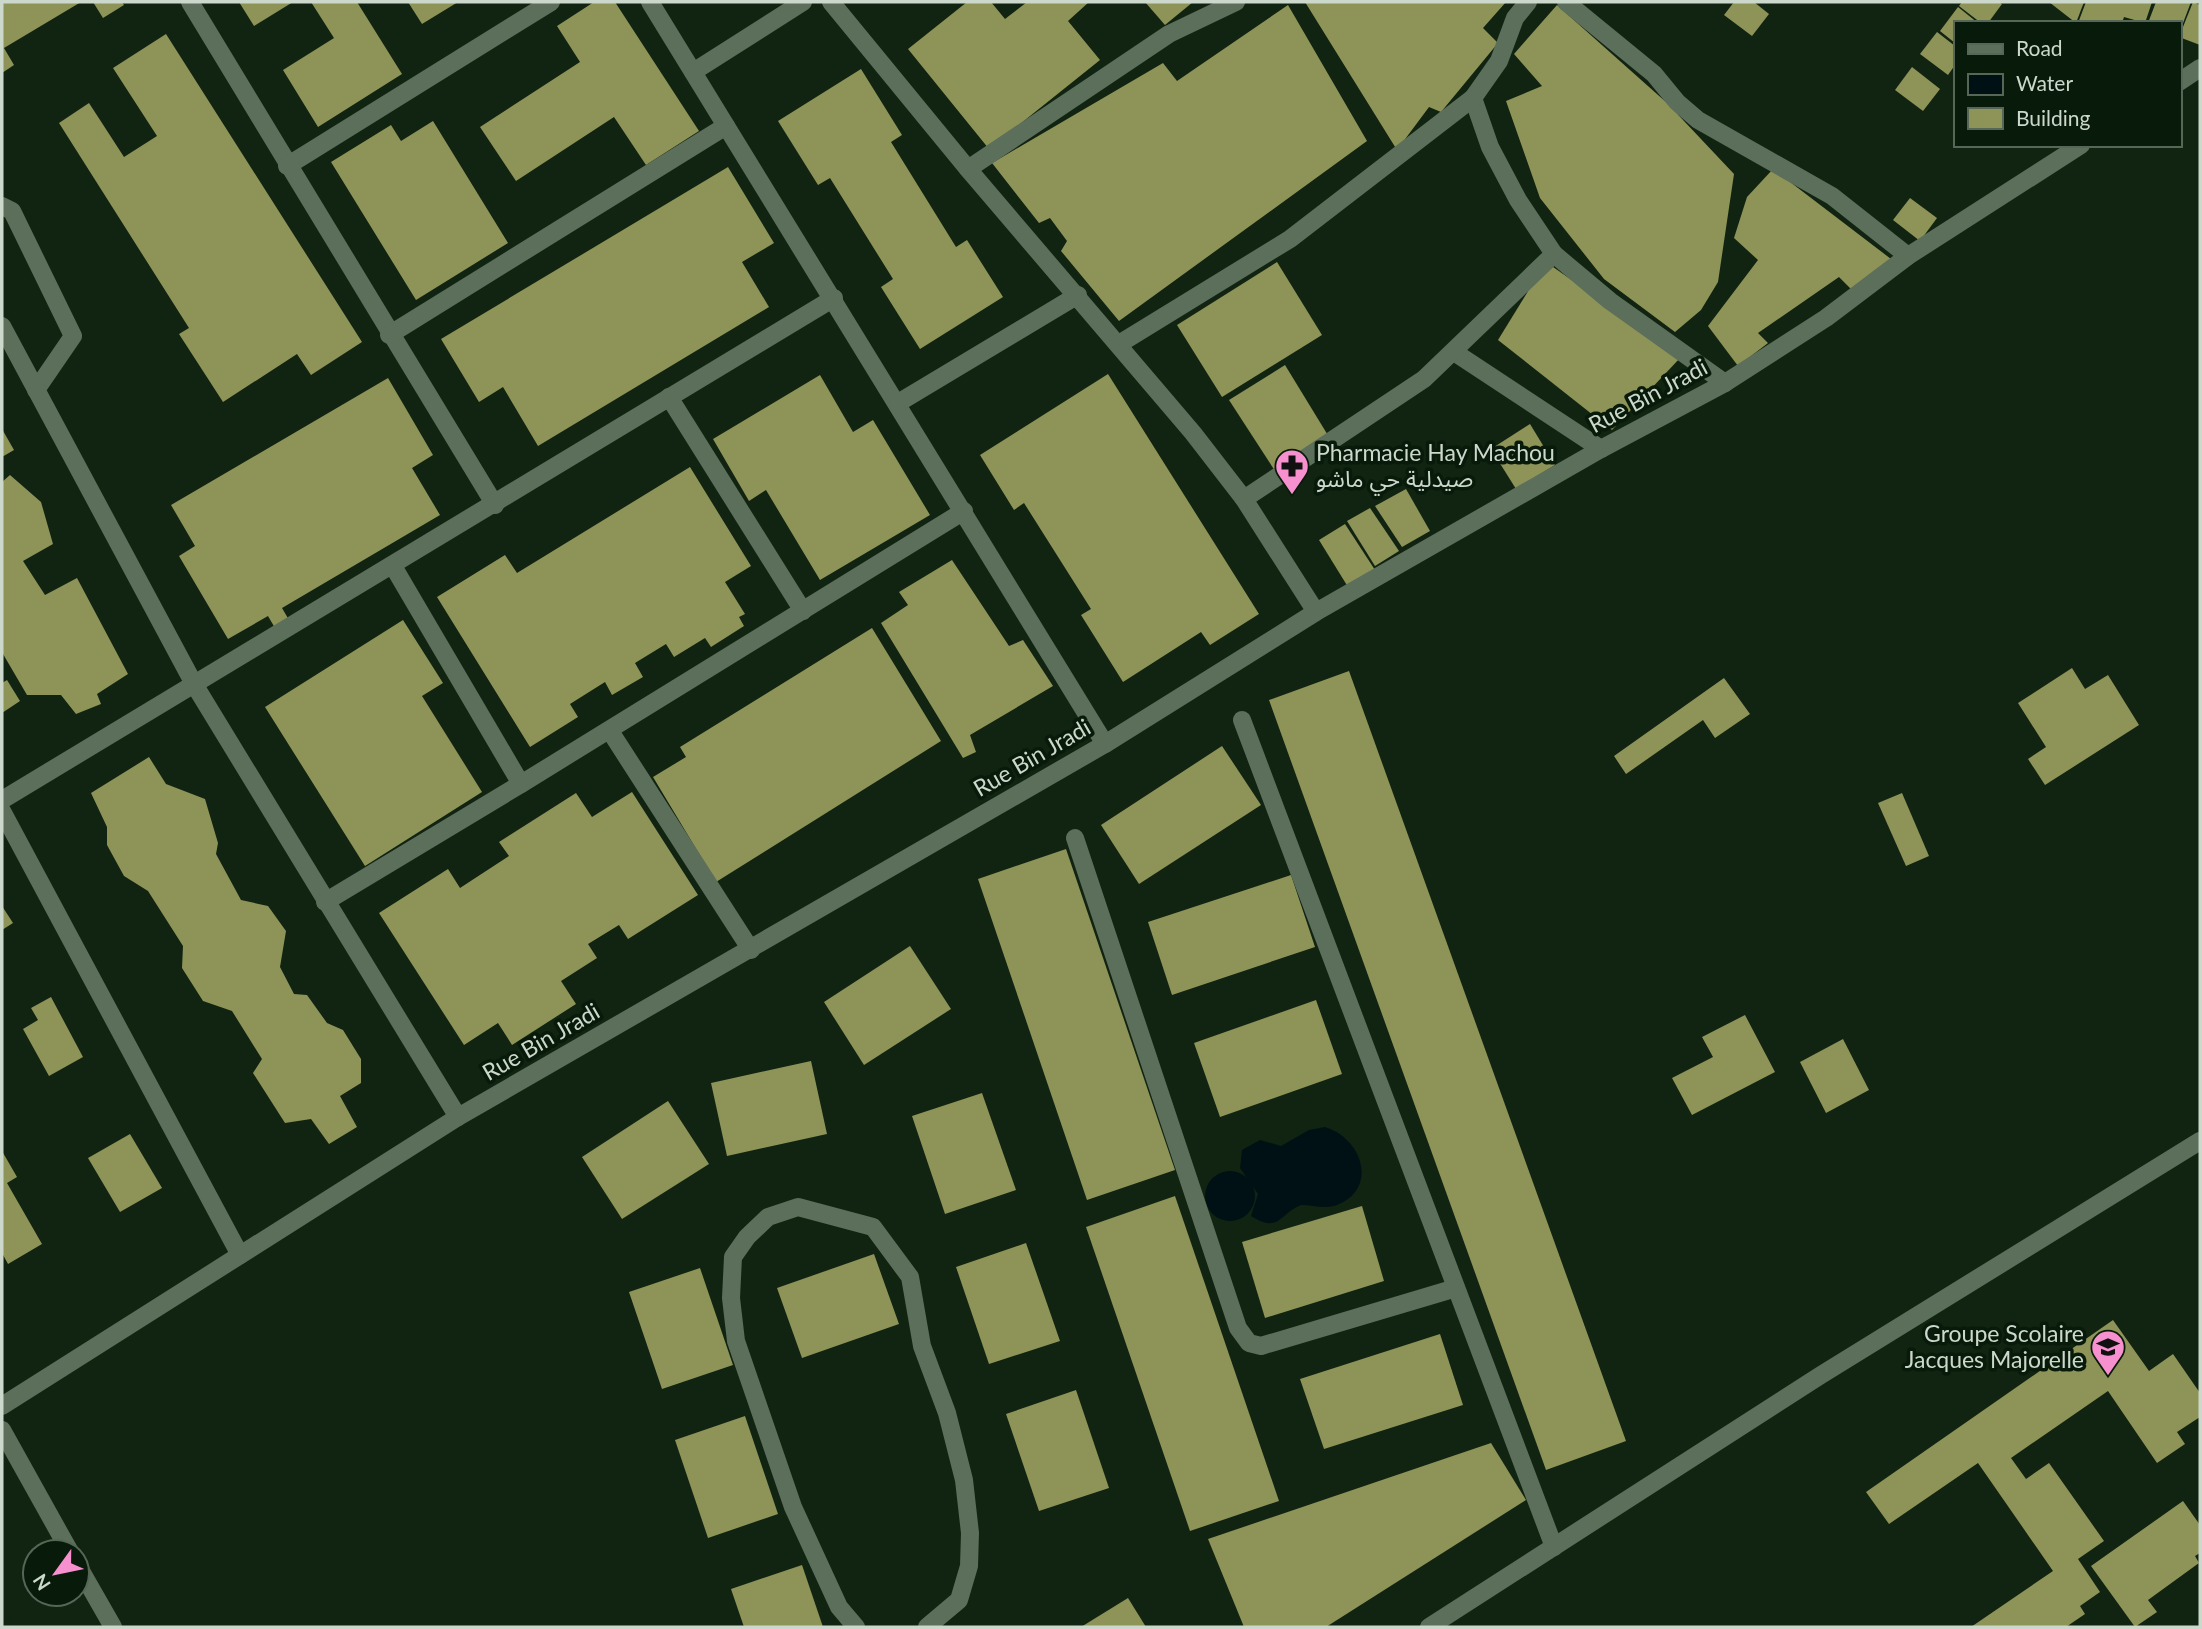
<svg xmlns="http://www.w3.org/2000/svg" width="2202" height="1629" font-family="Lato,'Noto Sans Arabic',sans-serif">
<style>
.water{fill:#001115}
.building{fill:#8e9358}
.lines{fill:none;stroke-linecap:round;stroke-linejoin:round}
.street{stroke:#5b6f5a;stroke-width:18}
.secondary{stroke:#5b6f5a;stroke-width:18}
.labels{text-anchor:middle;stroke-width:7;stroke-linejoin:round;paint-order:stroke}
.street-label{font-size:23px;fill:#ccd8cc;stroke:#081a09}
.poi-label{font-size:23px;fill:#ccd8cc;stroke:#081a09;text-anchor:start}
</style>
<rect width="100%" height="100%" fill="#112412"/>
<g class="water">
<path d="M 1325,1127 C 1364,1139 1379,1191 1334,1206 C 1323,1209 1312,1205 1301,1205 C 1279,1214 1279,1234 1251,1216 L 1258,1194 L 1240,1168 L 1242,1150 L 1260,1140 L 1281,1146 L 1309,1130 Z"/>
<circle cx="1230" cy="1196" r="25"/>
</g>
<g class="building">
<path d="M 2,2 L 81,2 L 4,48 L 14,65 L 2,73 Z"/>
<path d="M 93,2 L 122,2 L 124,5 L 103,18 Z"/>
<path d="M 239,2 L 293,2 L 254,26 Z"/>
<path d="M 311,2 L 357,2 L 402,74 L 318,127 L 283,70 L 334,38 Z"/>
<path d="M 408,2 L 458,2 L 422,24 Z"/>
<path d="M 594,2 L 615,2 L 699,131 L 646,165 L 614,117 L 516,181 L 480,127 L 580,62 L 557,26 Z"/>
<path d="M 967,2 L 991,2 L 1005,19 L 1027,2 L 1089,2 L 1068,21 L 1100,60 L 989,149 L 908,49 Z"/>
<path d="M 1145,2 L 1193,2 L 1165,25 Z"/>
<path d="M 1305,2 L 1506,2 L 1483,28 L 1498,43 L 1441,112 L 1429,107 L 1397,150 Z"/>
<path d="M 1734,2 L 1754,2 L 1769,14 L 1752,36 L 1724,15 Z"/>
<path d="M 1962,2 L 1999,2 L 2002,4 L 1988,23 L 1981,23 L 1959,6 Z"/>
<path d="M 2049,2 L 2084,2 L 2076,23 Z"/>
<path d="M 2086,2 L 2152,2 L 2145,23 L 2124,17 L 2122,23 L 2078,23 Z"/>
<path d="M 2156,2 L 2191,2 L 2180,31 L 2179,23 L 2148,23 Z"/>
<path d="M 2193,2 L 2200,5 L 2200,45 L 2179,37 Z"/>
<path d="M 1288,5 L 1367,141 L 1119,321 L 1061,251 L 1067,241 L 1050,218 L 1039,223 L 992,163 L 1163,63 L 1177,81 Z"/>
<path d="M 1557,5 L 1667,103 L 1734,174 L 1718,282 L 1701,310 L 1675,332 L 1604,279 L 1540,198 L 1506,101 L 1542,86 L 1514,54 Z"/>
<path d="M 1958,7 L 1978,23 L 1955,23 L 1955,43 L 1940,31 Z"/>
<path d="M 1937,32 L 1955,46 L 1955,65 L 1948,75 L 1920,54 Z"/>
<path d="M 166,34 L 362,342 L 311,375 L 297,354 L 223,402 L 179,334 L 189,328 L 59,123 L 89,103 L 124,157 L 157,136 L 113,68 Z"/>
<path d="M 1912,67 L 1940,89 L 1923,111 L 1895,90 Z"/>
<path d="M 861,69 L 902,135 L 891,142 L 956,247 L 967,240 L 1003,297 L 920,349 L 881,287 L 893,279 L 830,178 L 818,185 L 778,121 Z"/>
<path d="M 433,121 L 508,243 L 416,300 L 331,162 L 391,125 L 401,141 Z"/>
<path d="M 728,167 L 774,243 L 742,262 L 769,307 L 538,446 L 503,387 L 479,402 L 441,339 Z"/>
<path d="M 1773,169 L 1891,259 L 1851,289 L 1839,277 L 1758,333 L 1768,343 L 1738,366 L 1708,326 L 1758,260 L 1734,238 L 1747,197 Z"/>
<path d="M 1910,198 L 1937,218 L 1920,241 L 1893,220 Z"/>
<path d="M 1277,262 L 1322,335 L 1222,397 L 1177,325 Z"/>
<path d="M 1546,262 L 1681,357 L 1612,430 L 1498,340 Z"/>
<path d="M 1285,365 L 1329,437 L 1275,471 L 1229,400 Z"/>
<path d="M 1108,374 L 1259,614 L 1210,645 L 1201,632 L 1123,682 L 1081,615 L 1091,609 L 1024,503 L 1014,510 L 980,455 Z"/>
<path d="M 820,375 L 853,432 L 873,420 L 930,515 L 820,580 L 766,490 L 749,501 L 713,439 Z"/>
<path d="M 388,378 L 433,455 L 412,468 L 440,515 L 282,608 L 289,620 L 275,628 L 268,616 L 228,639 L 179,556 L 195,546 L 171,505 Z"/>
<path d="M 1530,424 L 1555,465 L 1516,489 L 1491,449 Z"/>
<path d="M 2,429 L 14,450 L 2,457 Z"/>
<path d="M 690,467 L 751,566 L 725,582 L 745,614 L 739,617 L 744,626 L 711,647 L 705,638 L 674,657 L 666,644 L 635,663 L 643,677 L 612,695 L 605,682 L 570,704 L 578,717 L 530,747 L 437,597 L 505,555 L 517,573 Z"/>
<path d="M 10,475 L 41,502 L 53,544 L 23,561 L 45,595 L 77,578 L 128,674 L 97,694 L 101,704 L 76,714 L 61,695 L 27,695 L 3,654 L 2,482 Z"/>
<path d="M 1406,489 L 1430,531 L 1402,547 L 1375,506 Z"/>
<path d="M 1370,508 L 1399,551 L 1375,566 L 1347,521 Z"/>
<path d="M 1345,524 L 1375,570 L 1348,587 L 1319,540 Z"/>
<path d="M 952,560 L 1009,646 L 1023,640 L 1053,686 L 970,735 L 976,752 L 963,758 L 881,623 L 908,605 L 899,592 Z"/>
<path d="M 403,620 L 443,683 L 422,696 L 482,792 L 365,866 L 265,707 Z"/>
<path d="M 872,628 L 941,741 L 716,882 L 653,777 L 686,757 L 680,747 Z"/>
<path d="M 2072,668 L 2085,689 L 2108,675 L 2139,725 L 2045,785 L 2028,759 L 2046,747 L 2018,703 Z"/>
<path d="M 1349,671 L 1626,1441 L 1546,1470 L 1269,700 Z"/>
<path d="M 1724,678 L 1750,714 L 1715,738 L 1703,720 L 1626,774 L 1614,756 Z"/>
<path d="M 7,680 L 20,701 L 2,713 L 2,683 Z"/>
<path d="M 1222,746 L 1261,805 L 1139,884 L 1101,825 Z"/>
<path d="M 149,757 L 166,784 L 205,799 L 218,843 L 216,854 L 241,900 L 268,906 L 286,931 L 280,967 L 294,994 L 307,995 L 327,1023 L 343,1030 L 361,1059 L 361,1083 L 340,1096 L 357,1127 L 329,1144 L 311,1119 L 285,1123 L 253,1073 L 262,1059 L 232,1011 L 203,1001 L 182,968 L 183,946 L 148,891 L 124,876 L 107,845 L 107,827 L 91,793 Z"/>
<path d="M 632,792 L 698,895 L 628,939 L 619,925 L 588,944 L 597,958 L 561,981 L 576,1004 L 512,1045 L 498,1023 L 464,1045 L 379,913 L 448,869 L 460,888 L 509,856 L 499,842 L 576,793 L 592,817 Z"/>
<path d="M 1902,793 L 1929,856 L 1906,866 L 1878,803 Z"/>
<path d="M 1066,849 L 1175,1170 L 1087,1200 L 978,879 Z"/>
<path d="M 1291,875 L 1315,947 L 1172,995 L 1148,922 Z"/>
<path d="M 2,906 L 13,923 L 2,930 Z"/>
<path d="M 910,946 L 951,1009 L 864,1065 L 824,1002 Z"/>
<path d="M 51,997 L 83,1057 L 49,1076 L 23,1029 L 38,1020 L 31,1008 Z"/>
<path d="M 1316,1000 L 1342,1074 L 1220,1117 L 1194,1043 Z"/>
<path d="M 1745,1015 L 1775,1072 L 1692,1115 L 1672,1078 L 1713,1057 L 1702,1037 Z"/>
<path d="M 1843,1039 L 1869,1090 L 1826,1113 L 1800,1062 Z"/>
<path d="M 811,1061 L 827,1134 L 727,1156 L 711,1083 Z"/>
<path d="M 982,1093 L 1016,1190 L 945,1214 L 912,1116 Z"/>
<path d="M 668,1101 L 709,1164 L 622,1219 L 582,1157 Z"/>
<path d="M 130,1134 L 162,1188 L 120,1212 L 88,1158 Z"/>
<path d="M 2,1151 L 17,1177 L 7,1183 L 42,1244 L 8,1264 L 2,1253 Z"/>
<path d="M 1175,1196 L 1279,1501 L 1190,1531 L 1086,1227 Z"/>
<path d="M 1362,1206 L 1384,1281 L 1265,1318 L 1242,1242 Z"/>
<path d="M 1026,1243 L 1060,1341 L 989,1364 L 956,1267 Z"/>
<path d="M 874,1254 L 899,1324 L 802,1358 L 777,1288 Z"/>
<path d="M 700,1268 L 733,1365 L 662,1389 L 629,1292 Z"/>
<path d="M 2113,1320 L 2149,1371 L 2173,1354 L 2200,1393 L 2200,1417 L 2177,1432 L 2185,1444 L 2157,1463 L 2108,1391 L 2011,1458 L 2026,1479 L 2049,1463 L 2104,1541 L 2078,1559 L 2100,1592 L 2080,1606 L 2085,1614 L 2066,1627 L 1971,1627 L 2053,1571 L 1978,1463 L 1889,1524 L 1866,1492 Z"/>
<path d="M 1440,1334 L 1463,1405 L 1324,1449 L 1300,1379 Z"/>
<path d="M 1076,1390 L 1109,1488 L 1039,1511 L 1006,1414 Z"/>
<path d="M 745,1416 L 778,1514 L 708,1538 L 675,1440 Z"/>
<path d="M 1491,1443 L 1526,1500 L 1326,1627 L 1244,1627 L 1208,1539 Z"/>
<path d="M 2183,1501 L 2200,1525 L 2200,1553 L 2195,1556 L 2199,1563 L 2148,1600 L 2157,1612 L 2135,1627 L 2091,1566 Z"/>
<path d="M 802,1565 L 823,1627 L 744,1627 L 731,1589 Z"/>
<path d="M 1128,1598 L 1146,1627 L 1081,1627 Z"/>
</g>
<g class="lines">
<g class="street">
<path d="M 190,2 L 495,505"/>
<path d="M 650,2 L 1105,744"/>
<path d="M 831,2 L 968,169 L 1193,433 L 1244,499 L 1316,612"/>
<path d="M 1528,2 L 1515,18 L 1499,61 L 1473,98 L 1490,147 L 1518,200 L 1554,254 L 1610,301 L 1725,383"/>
<path d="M 1566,2 L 1654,74 L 1677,102 L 1698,120 L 1832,196 L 1908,256"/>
<path d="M 693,72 L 803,2"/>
<path d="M 2179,82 L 2200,68"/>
<path d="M 287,166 L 551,2"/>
<path d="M 968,169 L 1169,34 L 1236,2"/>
<path d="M 2,206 L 12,211 L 73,336 L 36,390"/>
<path d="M 2,326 L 194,684 L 458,1117"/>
<path d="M 389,335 L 726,126"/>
<path d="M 1119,344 L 1290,239 L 1473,98"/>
<path d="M 1454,352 L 1601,449"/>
<path d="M 669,397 L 803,611"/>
<path d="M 898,403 L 1078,295"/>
<path d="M 1244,499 L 1424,379 L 1554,254"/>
<path d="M 393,566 L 521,784 L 964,511"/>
<path d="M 1242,720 L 1554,1547"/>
<path d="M 610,731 L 751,950"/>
<path d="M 2,800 L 834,298"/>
<path d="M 2,811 L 240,1255"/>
<path d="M 1075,838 L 1238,1328 L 1249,1343 L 1261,1346 L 1456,1288"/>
<path d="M 325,902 L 521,784"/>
<path d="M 2,1406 L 458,1117 L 1105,744 L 1316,612 L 1601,449 L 1725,383 L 1826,318 L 1908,256 L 2081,145"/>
<path d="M 2,1430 L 70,1552"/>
<path d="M 77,1564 L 113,1627"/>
<path d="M 856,1627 L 839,1607 L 793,1507 L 736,1341 L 731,1298 L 733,1257 L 747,1237 L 768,1217 L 798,1207 L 873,1227 L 910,1277 L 922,1346 L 947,1413 L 964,1480 L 970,1533 L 969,1566 L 959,1600 L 927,1627"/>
</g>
<path class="secondary" d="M 1429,1627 L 1821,1375 L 2200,1141"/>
</g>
<defs>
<g id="pharmacy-pin" transform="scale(1.75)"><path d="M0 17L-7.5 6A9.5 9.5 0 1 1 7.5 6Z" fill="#f790ce" stroke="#081a09"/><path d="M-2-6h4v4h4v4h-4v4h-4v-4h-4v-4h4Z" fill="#111"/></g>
<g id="school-pin" transform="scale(1.75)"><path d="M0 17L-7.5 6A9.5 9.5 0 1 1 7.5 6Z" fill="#f790ce" stroke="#081a09"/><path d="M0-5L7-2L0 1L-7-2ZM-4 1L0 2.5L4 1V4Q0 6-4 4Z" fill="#111"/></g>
</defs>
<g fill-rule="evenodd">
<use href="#pharmacy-pin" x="1292" y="466"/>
<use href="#school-pin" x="2108" y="1347"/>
</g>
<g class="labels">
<g class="street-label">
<text transform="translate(1648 396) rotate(-28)" y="8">Rue Bin Jradi</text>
<text transform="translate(1032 758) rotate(-30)" y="8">Rue Bin Jradi</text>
<text transform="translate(541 1042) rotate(-30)" y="8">Rue Bin Jradi</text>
</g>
<g class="poi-label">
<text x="1316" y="461">Pharmacie Hay Machou<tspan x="1316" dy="26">صيدلية حي ماشو</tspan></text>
<text x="2084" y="1342" text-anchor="end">Groupe Scolaire<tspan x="2084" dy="26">Jacques Majorelle</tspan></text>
</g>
</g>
<rect width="2202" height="1629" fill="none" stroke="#ccd8cc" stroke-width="7"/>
<rect x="1954" y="21" width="228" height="126" fill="#081a09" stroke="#566657" stroke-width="2"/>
<rect x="1968" y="44" width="35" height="10" fill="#5b6f5a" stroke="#566657" stroke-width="2"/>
<text x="2016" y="56" font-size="21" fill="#ccd8cc">Road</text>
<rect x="1968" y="74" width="35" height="21" fill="#001115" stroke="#566657" stroke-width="2"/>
<text x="2016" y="91" font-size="21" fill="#ccd8cc">Water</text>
<rect x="1968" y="108" width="35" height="21" fill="#8e9358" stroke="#566657" stroke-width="2"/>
<text x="2016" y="126" font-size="21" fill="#ccd8cc">Building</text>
<g transform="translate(56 1573) rotate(237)"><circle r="33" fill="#081a09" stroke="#566657" stroke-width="2"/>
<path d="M0-5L12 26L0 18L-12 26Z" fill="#f790ce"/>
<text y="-10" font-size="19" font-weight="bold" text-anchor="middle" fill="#ccd8cc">N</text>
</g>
</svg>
